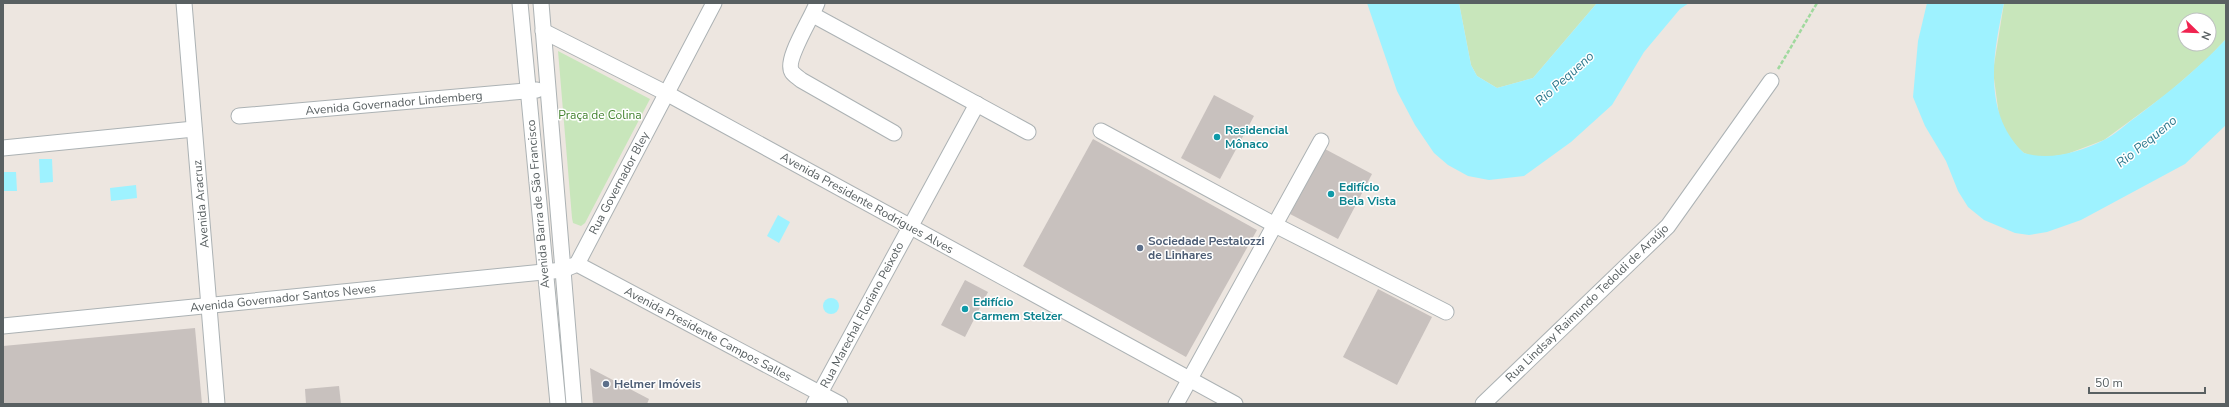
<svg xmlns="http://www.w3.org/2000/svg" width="2229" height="407" font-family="'Nunito Sans',sans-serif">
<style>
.green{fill:#c8e6bb;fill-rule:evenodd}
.water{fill:#9ef2ff}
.building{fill:#c8c1be}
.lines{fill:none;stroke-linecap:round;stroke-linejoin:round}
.minor-casing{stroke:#acb2b4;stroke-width:17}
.path{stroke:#a0d99e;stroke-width:2.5;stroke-dasharray:4 2;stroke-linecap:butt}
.minor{stroke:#fff;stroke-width:15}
.culture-dot{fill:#0f9aa8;stroke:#fff;stroke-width:1.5}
.service-dot{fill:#5c6f8a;stroke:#fff;stroke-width:1.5}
.labels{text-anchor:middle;stroke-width:3;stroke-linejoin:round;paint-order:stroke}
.street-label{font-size:12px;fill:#596062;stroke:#fff}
.park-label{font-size:12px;fill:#448330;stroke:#fff}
.culture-label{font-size:12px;font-weight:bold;fill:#0d838f;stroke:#fff;text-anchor:start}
.service-label{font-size:12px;font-weight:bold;fill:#4e5e75;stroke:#fff;text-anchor:start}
.water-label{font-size:13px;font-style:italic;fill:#2f7b90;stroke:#fff}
</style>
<rect width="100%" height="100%" fill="#ede6e0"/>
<g class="green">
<path d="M 1459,3 L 1597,3 L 1533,78 L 1497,88 L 1477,76 L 1471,65 Z"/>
<path d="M 2004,3 L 2226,3 L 2226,39 L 2207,59 L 2168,93 L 2104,140 L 2067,154 L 2049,157 L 2032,156 L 2024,153 L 2017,147 L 2007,134 L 1999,116 L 1993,71 ZM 2185,20 L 2209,20 L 2209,44 L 2185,44 Z"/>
<path d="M 558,51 L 650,99 L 585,223 L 581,226 L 573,223 L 572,218 Z"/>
</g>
<g class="water">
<path d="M 1367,3 L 1459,3 L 1471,65 L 1477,76 L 1497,88 L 1533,78 L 1597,3 L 1689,3 L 1680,9 L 1644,52 L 1612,105 L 1571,142 L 1524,176 L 1489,180 L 1468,176 L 1448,165 L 1434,153 L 1415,125 L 1397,91 Z"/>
<path d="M 1927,3 L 2004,3 C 1993,53 1982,114 2024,153 C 2050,161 2080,152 2104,140 C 2115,135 2126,124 2136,117 C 2168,93 2199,68 2226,39 L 2226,125 L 2185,164 L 2081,220 L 2047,232 L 2029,235 L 2015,233 L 1984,220 L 1968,207 L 1958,191 L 1946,161 L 1925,126 L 1913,97 L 1918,41 Z"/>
<path d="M 39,159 L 52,159 L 53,182 L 40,183 Z"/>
<path d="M 3,172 L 16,172 L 17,191 L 3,191 Z"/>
<path d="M 136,185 L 137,198 L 111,201 L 110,188 Z"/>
<path d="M 778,215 L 790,222 L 779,243 L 767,236 Z"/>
<circle cx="831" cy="306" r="8"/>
</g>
<g class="building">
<path d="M 1214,95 L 1254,116 L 1220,179 L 1181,158 Z"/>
<path d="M 1093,139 L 1257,230 L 1186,357 L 1023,266 Z"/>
<path d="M 1325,149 L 1372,174 L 1338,239 L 1290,214 Z"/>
<path d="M 965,280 L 988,292 L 965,337 L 941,325 Z"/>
<path d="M 1378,289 L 1432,317 L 1397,385 L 1343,357 Z"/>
<path d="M 195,328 L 202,404 L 3,404 L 3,346 Z"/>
<path d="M 590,368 L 649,399 L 647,404 L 593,404 Z"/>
<path d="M 339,386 L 341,404 L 306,404 L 305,389 Z"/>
</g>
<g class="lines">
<g class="minor-casing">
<g id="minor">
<path d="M 184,3 L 217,404"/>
<path d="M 520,3 L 558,404"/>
<path d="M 541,3 L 574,404"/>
<path d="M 817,3 C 812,18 784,60 792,72 C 794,75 799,78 801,80 L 894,133"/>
<path d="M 813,15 L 1028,132"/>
<path d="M 543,31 L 666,93 L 1235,404"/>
<path d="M 239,116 L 537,90"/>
<path d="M 1101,131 L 1275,225 L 1446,312"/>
<path d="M 3,148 L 194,129"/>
<path d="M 577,264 L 840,404"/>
<path d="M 3,326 L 563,270 L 577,264 L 714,3"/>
<path d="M 814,404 L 977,104"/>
<path d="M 1176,404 L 1321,141"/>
<path d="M 1483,404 L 1668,226 L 1771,81"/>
</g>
</g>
<path class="path" d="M 1778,69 L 1817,3"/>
<use href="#minor" class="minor"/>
</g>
<g class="culture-dot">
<circle cx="1217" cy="137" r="4"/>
<circle cx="1331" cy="194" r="4"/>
<circle cx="965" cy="309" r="4"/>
</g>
<g class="service-dot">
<circle cx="1140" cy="248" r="4"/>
<circle cx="606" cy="384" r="4"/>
</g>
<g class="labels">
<g class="street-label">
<text transform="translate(394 103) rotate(-5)" y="4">Avenida Governador Lindemberg</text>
<text transform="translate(619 183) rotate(-62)" y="4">Rua Governador Bley</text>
<text transform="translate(867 203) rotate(29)" y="4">Avenida Presidente Rodrigues Alves</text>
<text transform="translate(201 204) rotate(-95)" y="4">Avenida Aracruz</text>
<text transform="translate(538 204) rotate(-95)" y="4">Avenida Barra de São Francisco</text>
<text transform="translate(283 298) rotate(-6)" y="4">Avenida Governador Santos Neves</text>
<text transform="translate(1587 303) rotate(-44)" y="4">Rua Lindsay Raimundo Tedoldi de Araújo</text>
<text transform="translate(862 315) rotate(-62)" y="4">Rua Marechal Floriano Peixoto</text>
<text transform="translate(708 334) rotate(28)" y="4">Avenida Presidente Campos Salles</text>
</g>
<g class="park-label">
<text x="600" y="119">Praça de Colina</text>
</g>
<g class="culture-label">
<text x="1225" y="134">Residencial<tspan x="1225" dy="14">Mônaco</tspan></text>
<text x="1339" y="191">Edifício<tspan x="1339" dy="14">Bela Vista</tspan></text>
<text x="973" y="306">Edifício<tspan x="973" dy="14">Carmem Stelzer</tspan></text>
</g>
<g class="service-label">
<text x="1148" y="245">Sociedade Pestalozzi<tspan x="1148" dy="14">de Linhares</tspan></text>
<text x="614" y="388">Helmer Imóveis</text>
</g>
<g class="water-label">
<text transform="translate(1564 78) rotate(-42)" y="5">Rio Pequeno</text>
<text transform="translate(2146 141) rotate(-39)" y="5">Rio Pequeno</text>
</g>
</g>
<rect width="2229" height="407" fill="none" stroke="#596062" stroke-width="8"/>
<g transform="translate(2197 32) rotate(113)"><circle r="19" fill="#ffffff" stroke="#bdbfc0"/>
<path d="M0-3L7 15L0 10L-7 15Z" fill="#f02350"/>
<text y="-6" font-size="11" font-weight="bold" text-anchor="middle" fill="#596062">N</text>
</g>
<path d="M2089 387v6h116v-6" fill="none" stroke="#596062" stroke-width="2"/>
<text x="2095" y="387" font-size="12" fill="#596062" stroke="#ffffff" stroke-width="3" paint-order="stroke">50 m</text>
</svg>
